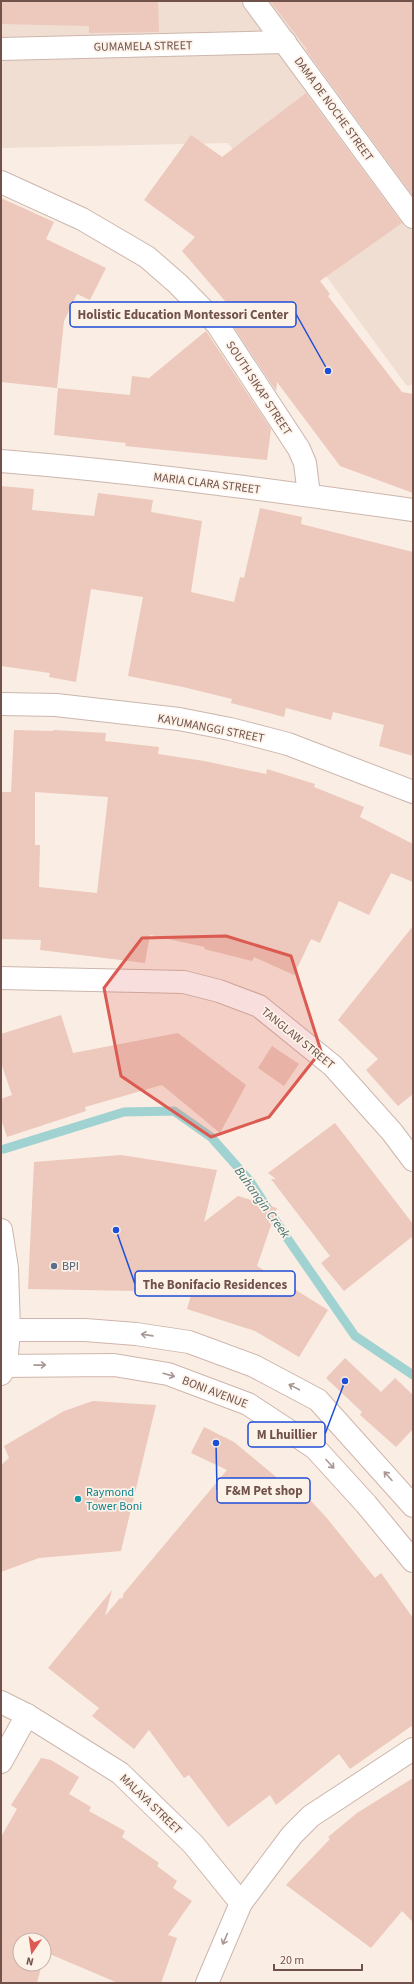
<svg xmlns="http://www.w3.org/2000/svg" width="414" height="1984" font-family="'Source Sans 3',sans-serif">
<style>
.residential{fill:#f1ded2}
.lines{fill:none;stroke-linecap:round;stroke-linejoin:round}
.stream{stroke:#a0d2d2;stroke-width:9}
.building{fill:#edc8bc;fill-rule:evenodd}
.minor-casing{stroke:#ccb6ad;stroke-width:24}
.secondary-casing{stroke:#cfb5ab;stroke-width:24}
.minor{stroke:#fff;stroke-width:22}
.secondary{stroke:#fff;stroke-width:22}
.oneway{stroke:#a99793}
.marked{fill:#db5a51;fill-opacity:0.2;stroke:#db5a51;stroke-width:3;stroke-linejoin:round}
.service-dot{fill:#5c6f8a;stroke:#fdf2e8;stroke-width:1.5}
.culture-dot{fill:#0f9aa8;stroke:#fdf2e8;stroke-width:1.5}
.labels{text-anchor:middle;stroke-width:3.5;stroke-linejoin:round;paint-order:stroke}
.street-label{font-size:12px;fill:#70524b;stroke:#fdf2e8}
.service-label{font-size:12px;fill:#4e5e75;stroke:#fdf2e8;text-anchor:start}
.culture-label{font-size:12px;fill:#0d838f;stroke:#fdf2e8;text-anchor:start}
.water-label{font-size:13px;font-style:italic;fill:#407374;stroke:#fdf2e8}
.leader{fill:none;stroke:#1d4ed8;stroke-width:1.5}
.callout-dot{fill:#1d4ed8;stroke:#fdf2e8;stroke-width:1.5}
.callout{fill:#fdf2e8;stroke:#1d4ed8;stroke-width:1.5}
.callout-label{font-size:13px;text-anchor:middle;font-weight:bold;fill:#70524b}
</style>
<rect width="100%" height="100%" fill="#faede3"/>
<path class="residential" d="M 1,1 L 413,1 L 413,384 L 407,386 L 228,143 L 1,148 Z"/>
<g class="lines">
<path class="stream" d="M 4,1149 L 124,1112 L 174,1111 L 211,1137 L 250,1181 L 285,1235 L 355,1336 L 413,1375"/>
</g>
<g class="building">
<path d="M 1,1 L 158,1 L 159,32 L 89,33 L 89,26 L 1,24 Z"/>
<path d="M 270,1 L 413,1 L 413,196 L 306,50 L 307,49 Z"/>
<path d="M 306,93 L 402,223 L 320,281 L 330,294 L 328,296 L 402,392 L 413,394 L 413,493 L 340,466 L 277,382 L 276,391 L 227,317 L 217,306 L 225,301 L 182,251 L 195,237 L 144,200 L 191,135 L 222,157 Z"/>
<path d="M 1,198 L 54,222 L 46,239 L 106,268 L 90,300 L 77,294 L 64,321 L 57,388 L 1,382 Z"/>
<path d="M 206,331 L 271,429 L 267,460 L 125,446 L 126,443 L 54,435 L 58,388 L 130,395 L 132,376 L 149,378 Z"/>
<path d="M 1,486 L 34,489 L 32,510 L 94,516 L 98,493 L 153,500 L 151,512 L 202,521 L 191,592 L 234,602 L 240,577 L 244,578 L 260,508 L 302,517 L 301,524 L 413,552 L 413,756 L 379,746 L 384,725 L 333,712 L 331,720 L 286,708 L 284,717 L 231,703 L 232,699 L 183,687 L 128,676 L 143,597 L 91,589 L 76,682 L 49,677 L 50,673 L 1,666 Z"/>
<path d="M 14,730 L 53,731 L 53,730 L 106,733 L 105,741 L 159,747 L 158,754 L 204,761 L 266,774 L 267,769 L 315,784 L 314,787 L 364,807 L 360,817 L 413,844 L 413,882 L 391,873 L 369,915 L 339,901 L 320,943 L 311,939 L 294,975 L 254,957 L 252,961 L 204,949 L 205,947 L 150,935 L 145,963 L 40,950 L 41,940 L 1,939 L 1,792 L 11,792 ZM 35,792 L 108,797 L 97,893 L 39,887 L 40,845 L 35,845 Z"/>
<path d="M 413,926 L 413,1094 L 398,1106 L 366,1070 L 378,1059 L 338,1020 Z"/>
<path d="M 61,1015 L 73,1053 L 178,1033 L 246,1085 L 220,1133 L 162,1085 L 85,1107 L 86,1111 L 7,1137 L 1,1119 L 1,1099 L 12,1095 L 1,1063 L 1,1034 Z"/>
<path d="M 272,1046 L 299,1064 L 284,1086 L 258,1068 Z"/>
<path d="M 335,1123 L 413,1224 L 413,1236 L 344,1291 L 321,1263 L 330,1256 L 271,1179 L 276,1179 L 268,1173 Z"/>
<path d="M 121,1155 L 217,1170 L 204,1222 L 238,1196 L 277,1208 L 257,1266 L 328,1310 L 299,1357 L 255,1331 L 187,1309 L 192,1292 L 28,1289 L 34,1162 Z"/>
<path d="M 345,1358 L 381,1392 L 395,1378 L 413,1395 L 413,1429 L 396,1447 L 360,1415 L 362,1412 L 326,1378 Z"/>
<path d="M 93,1401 L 156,1405 L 121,1551 L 39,1558 L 1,1572 L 1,1465 L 9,1458 L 4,1446 L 64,1411 Z"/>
<path d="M 204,1427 L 234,1442 L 293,1491 L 297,1486 L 326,1517 L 375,1578 L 381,1573 L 413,1618 L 413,1725 L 350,1769 L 339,1754 L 276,1805 L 270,1795 L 228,1827 L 189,1775 L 184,1778 L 149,1730 L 134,1749 L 92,1716 L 99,1708 L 48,1668 L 112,1590 L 105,1616 L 120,1598 L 122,1599 L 124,1593 L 227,1470 L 191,1453 Z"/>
<path d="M 41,1758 L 51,1760 L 79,1777 L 69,1794 L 91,1807 L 89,1811 L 125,1831 L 122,1837 L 159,1863 L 157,1866 L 177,1881 L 173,1888 L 192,1901 L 168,1935 L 177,1938 L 161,1983 L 118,1983 L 45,1952 L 44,1956 L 44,1940 L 20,1940 L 20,1964 L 42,1964 L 37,1983 L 1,1983 L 1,1837 L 17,1809 L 11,1805 Z"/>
<path d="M 413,1778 L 413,1922 L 402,1911 L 371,1948 L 286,1885 L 330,1839 L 328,1837 L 357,1813 Z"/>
</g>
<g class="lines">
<g class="minor-casing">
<g id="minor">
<path d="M 254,1 L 413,217"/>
<path d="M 1,49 L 285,42"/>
<path d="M 1,182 L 82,219 L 147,257 L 178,284 L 217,324 L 299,449 L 305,463 L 309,495"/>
<path d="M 1,461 C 139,472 276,491 413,510"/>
<path d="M 1,704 L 56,705 L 179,719 L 230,729 L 288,744 L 413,792"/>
<path d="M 1,978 L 184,982 L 219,991 L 259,1006 L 333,1066 L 392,1132 L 413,1160"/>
<path d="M 1,1230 L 7,1268 L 9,1330 L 6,1366 L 1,1374"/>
<path d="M 1,1702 L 27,1715 L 120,1773 L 193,1844 L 241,1903"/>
<path d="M 1,1762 L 27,1715"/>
<path d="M 207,1983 L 241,1903 L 292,1835 L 311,1816 L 413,1749"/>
</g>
</g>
<g class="secondary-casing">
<g id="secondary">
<path d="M 1,1330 L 85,1330 L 136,1334 L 189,1342 L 254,1366 L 318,1400 L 413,1506"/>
<path d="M 1,1366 L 114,1365 L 168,1374 L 248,1404 L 315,1448 L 366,1504 L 413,1561"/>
</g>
</g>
<use href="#minor" class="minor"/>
<use href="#secondary" class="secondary"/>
</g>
<defs><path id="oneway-shaft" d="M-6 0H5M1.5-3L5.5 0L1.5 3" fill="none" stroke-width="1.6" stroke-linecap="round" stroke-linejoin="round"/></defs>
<g class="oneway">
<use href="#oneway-shaft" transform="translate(147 1335) rotate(-172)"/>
<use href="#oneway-shaft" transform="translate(40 1365) rotate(-1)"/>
<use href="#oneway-shaft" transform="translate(169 1375) rotate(16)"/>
<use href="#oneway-shaft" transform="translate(294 1387) rotate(-152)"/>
<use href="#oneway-shaft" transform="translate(330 1464) rotate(48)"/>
<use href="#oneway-shaft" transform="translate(388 1476) rotate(-132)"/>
<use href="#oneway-shaft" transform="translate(225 1939) rotate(114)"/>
</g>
<path class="marked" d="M 226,936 L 291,956 L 321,1051 L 269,1117 L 211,1137 L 121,1076 L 104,988 L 142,938 Z"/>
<circle class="service-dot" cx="54" cy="1266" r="4"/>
<circle class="culture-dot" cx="78" cy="1499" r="4"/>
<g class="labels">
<g class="street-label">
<text transform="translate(143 46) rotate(-1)" y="4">GUMAMELA STREET</text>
<text transform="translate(334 109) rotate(54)" y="4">DAMA DE NOCHE STREET</text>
<text transform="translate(259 388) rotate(57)" y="4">SOUTH SIKAP STREET</text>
<text transform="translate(207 483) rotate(7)" y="4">MARIA CLARA STREET</text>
<text transform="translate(211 728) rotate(11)" y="4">KAYUMANGGI STREET</text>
<text transform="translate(298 1038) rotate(39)" y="4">TANGLAW STREET</text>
<text transform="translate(215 1392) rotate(21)" y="4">BONI AVENUE</text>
<text transform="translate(151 1804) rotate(44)" y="4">MALAYA STREET</text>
</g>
<g class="service-label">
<text x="62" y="1270">BPI</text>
</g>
<g class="culture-label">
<text x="86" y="1496">Raymond<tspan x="86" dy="14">Tower Boni</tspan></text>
</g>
<g class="water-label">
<text transform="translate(263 1202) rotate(54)" y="5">Buhangin Creek</text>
</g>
</g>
<path class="leader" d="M328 371L296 314M116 1230L135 1284M345 1381L325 1434M216 1443L217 1490"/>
<g class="callout-dot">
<circle cx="328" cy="371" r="4"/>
<circle cx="116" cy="1230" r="4"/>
<circle cx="345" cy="1381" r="4"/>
<circle cx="216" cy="1443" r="4"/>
</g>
<g class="callout">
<rect x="70" y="302" width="226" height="25" rx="4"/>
<rect x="135" y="1271" width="160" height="25" rx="4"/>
<rect x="248" y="1422" width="77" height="25" rx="4"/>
<rect x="217" y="1478" width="93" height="25" rx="4"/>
</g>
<g class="callout-label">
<text x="183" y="319">Holistic Education Montessori Center</text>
<text x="215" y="1289">The Bonifacio Residences</text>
<text x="287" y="1439">M Lhuillier</text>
<text x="264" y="1495">F&amp;M Pet shop</text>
</g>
<rect width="414" height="1984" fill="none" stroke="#70524b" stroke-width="4"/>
<g transform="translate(32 1952) rotate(193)"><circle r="19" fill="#fdf2e8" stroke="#c5b2a9"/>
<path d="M0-3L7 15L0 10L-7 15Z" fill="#db5a51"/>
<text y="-6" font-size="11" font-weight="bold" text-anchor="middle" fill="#70524b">N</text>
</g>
<path d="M274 1964v6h88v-6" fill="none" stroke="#70524b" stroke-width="2"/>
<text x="280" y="1964" font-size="12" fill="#70524b" stroke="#fdf2e8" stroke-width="3" paint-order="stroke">20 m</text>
</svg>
